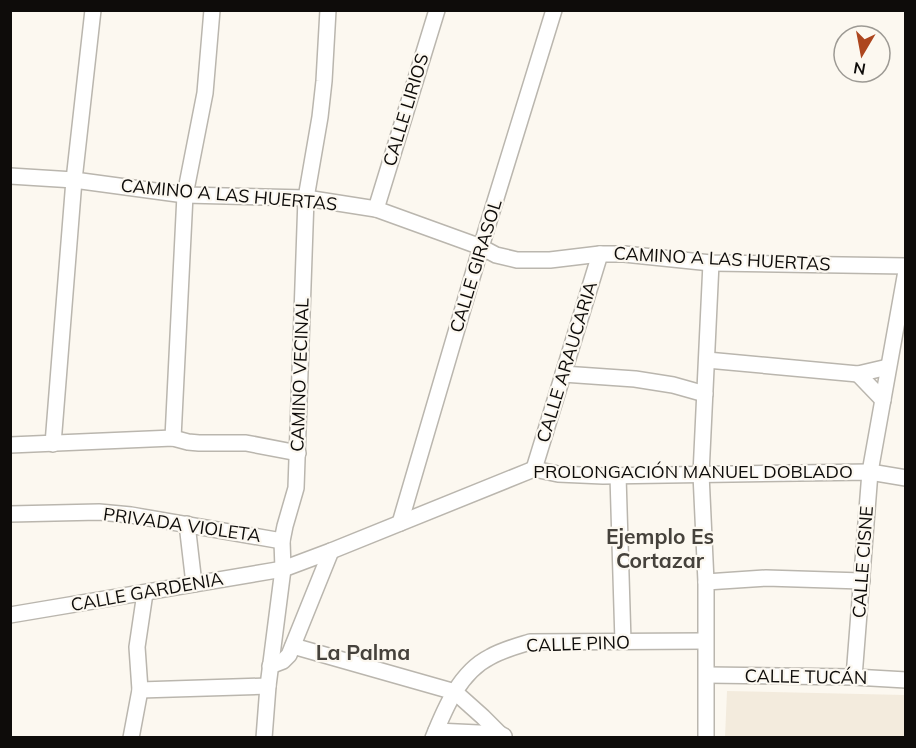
<svg xmlns="http://www.w3.org/2000/svg" width="916" height="748" font-family="Mulish,sans-serif">
<style>
.built{fill:#f3ebdd}
.lines{fill:none;stroke-linecap:round;stroke-linejoin:round}
.street-casing{stroke:#bab6ae;stroke-width:18}
.street{stroke:#fff;stroke-width:15}
.labels{text-anchor:middle;stroke-width:4.5;stroke-linejoin:round;paint-order:stroke}
.street-label{font-size:18px;fill:#0e0c0a;stroke:#fcf8f0}
.quarter-label{font-size:21px;font-weight:bold;fill:#46423c;stroke:#fcf8f0}
</style>
<rect width="100%" height="100%" fill="#fcf8f0"/>
<path class="built" d="M 727,691 L 905,695 L 905,737 L 725,737 Z"/>
<g class="lines">
<g class="street-casing">
<g id="street">
<path d="M 10,176 L 74,180 L 185,195 L 306,198 L 376,209 L 481,247 L 496,255 L 517,260 L 550,260 L 600,254 L 624,254 L 711,263 L 906,266"/>
<path d="M 376,209 L 437,10"/>
<path d="M 707,360 L 858,374 L 888,367"/>
<path d="M 563,374 L 635,379 L 673,385 L 705,394"/>
<path d="M 858,374 L 883,400"/>
<path d="M 173,438 L 185,195 L 205,93 L 212,10"/>
<path d="M 53,444 L 74,180 L 93,10"/>
<path d="M 10,445 L 173,438 L 188,442 L 199,443 L 246,443 L 298,453"/>
<path d="M 534,469 L 600,254"/>
<path d="M 618,476 L 623,642"/>
<path d="M 10,514 L 99,512 L 131,515 L 282,541"/>
<path d="M 400,523 L 481,247 L 554,10"/>
<path d="M 187,524 L 194,584"/>
<path d="M 706,582 L 766,578 L 862,581"/>
<path d="M 10,615 L 283,569 L 331,551 L 534,469 L 558,474 L 603,476 L 870,472 L 906,478"/>
<path d="M 293,646 L 455,692 L 483,717 L 500,734"/>
<path d="M 270,666 L 283,661 L 289,655 L 331,551"/>
<path d="M 707,675 L 854,677 L 906,680"/>
<path d="M 854,677 L 870,472 L 906,271"/>
<path d="M 140,690 L 268,686"/>
<path d="M 436,731 L 500,734 L 504,736"/>
<path d="M 131,738 L 140,690 L 137,647 L 145,593"/>
<path d="M 264,738 L 268,686 L 283,569 L 282,541 L 285,526 L 296,488 L 306,198 L 320,117 L 324,81 L 328,10"/>
<path d="M 433,738 C 445,708 460,672 490,657 C 502,650 517,646 530,642 L 705,641"/>
<path d="M 706,738 L 706,582 L 701,474 L 711,263"/>
</g>
</g>
<use href="#street" class="street"/>
</g>
<g class="labels">
<g class="street-label">
<text transform="translate(406 110) rotate(-73)" y="6">CALLE LIRIOS</text>
<text transform="translate(229 195) rotate(5)" y="6">CAMINO A LAS HUERTAS</text>
<text transform="translate(722 259) rotate(3)" y="6">CAMINO A LAS HUERTAS</text>
<text transform="translate(476 266) rotate(-73)" y="6">CALLE GIRASOL</text>
<text transform="translate(567 362) rotate(-73)" y="6">CALLE ARAUCARIA</text>
<text transform="translate(300 375) rotate(-88)" y="6">CAMINO VECINAL</text>
<text x="693" y="478">PROLONGACIÓN MANUEL DOBLADO</text>
<text transform="translate(182 525) rotate(8)" y="6">PRIVADA VIOLETA</text>
<text transform="translate(863 562) rotate(-86)" y="6">CALLE CISNE</text>
<text transform="translate(147 592) rotate(-10)" y="6">CALLE GARDENIA</text>
<text transform="translate(578 644) rotate(-2)" y="6">CALLE PINO</text>
<text transform="translate(806 677) rotate(1)" y="6">CALLE TUCÁN</text>
</g>
<g class="quarter-label">
<text x="660" y="544">Ejemplo Es<tspan x="660" dy="24">Cortazar</tspan></text>
<text x="363" y="660">La Palma</text>
</g>
</g>
<rect width="916" height="748" fill="none" stroke="#0e0c0a" stroke-width="24"/>
<g transform="translate(862 54) rotate(190)"><circle r="28" fill="#fcf8f0" stroke="#9d9a94" stroke-width="1.5"/>
<path d="M0-4.5L10 22L0 15L-10 22Z" fill="#ad461e"/>
<text y="-9" font-size="16" font-weight="bold" text-anchor="middle" fill="#0e0c0a">N</text>
</g>
</svg>
